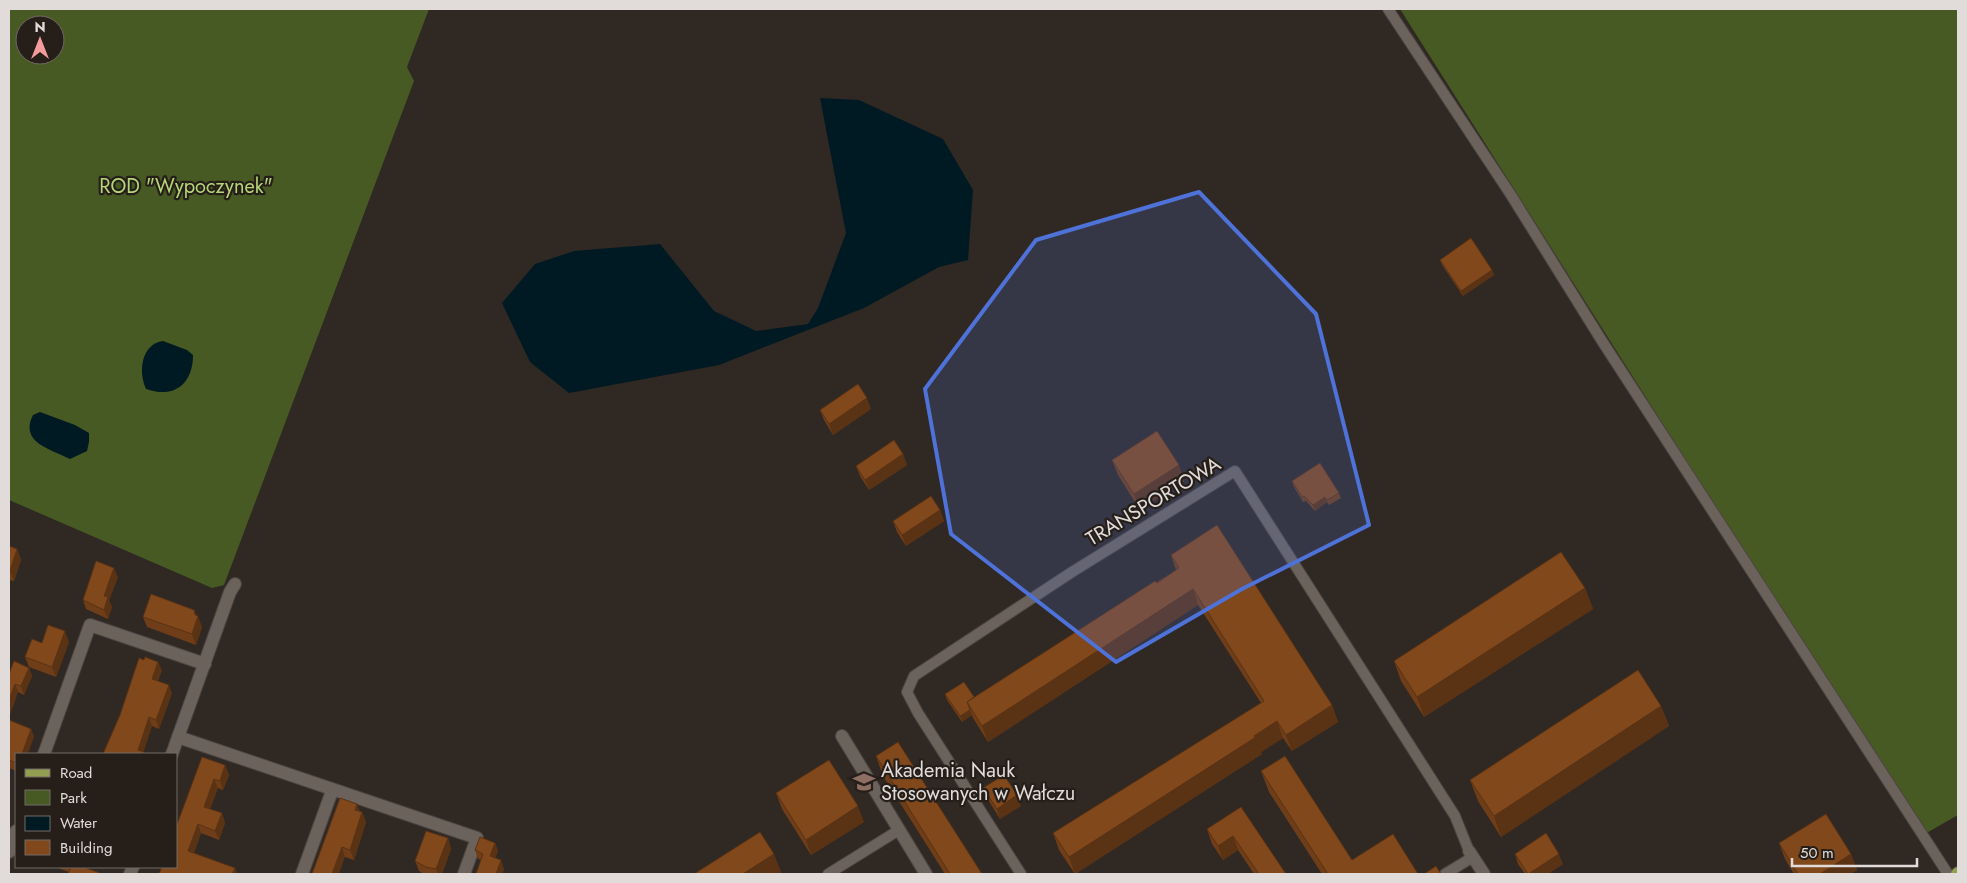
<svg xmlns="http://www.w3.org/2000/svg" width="1967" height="883" font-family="Jost,sans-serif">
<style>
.green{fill:#485a23;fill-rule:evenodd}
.water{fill:#001a23}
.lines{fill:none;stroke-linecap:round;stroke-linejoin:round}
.lane-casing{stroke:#4c4541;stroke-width:12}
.street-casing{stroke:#4c4541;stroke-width:14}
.primary-casing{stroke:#4c4541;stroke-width:14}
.lane{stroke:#6b625c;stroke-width:10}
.street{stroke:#6b625c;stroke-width:12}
.primary{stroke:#939f50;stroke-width:12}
.wall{fill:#6f3e18}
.shaded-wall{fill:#5a3214}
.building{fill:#81481c;stroke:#5a3214}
.marked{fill:#4e72d8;fill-opacity:0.2;stroke:#4e72d8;stroke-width:4;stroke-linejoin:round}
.labels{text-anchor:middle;stroke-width:4.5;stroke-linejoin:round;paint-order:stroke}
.park-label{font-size:20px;fill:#b5d678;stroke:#261e19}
.street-label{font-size:20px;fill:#e1dcd9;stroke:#261e19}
.poi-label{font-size:20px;fill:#e1dcd9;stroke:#261e19;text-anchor:start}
</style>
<rect width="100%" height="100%" fill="#2f2823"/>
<g class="green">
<path d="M 9,9 L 429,9 L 407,67 L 414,81 L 224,585 L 212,588 L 9,500 ZM 25,25 L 55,25 L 55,55 L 25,55 Z"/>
<path d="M 1400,9 L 1958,9 L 1958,815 L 1923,835 Z"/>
</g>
<g class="water">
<path d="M 820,98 L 859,100 L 943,139 L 973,190 L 968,260 L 939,267 L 864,308 L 719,365 L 569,393 L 530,362 L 502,303 L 535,264 L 574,251 L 660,244 L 714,311 L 756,331 L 808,324 L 818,308 L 846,233 Z"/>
<path d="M 163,341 L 187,350 L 193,355 C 193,384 174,399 146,389 C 138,372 141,344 163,341 Z"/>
<path d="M 40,412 L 75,425 L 89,433 L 89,442 L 87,451 L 70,459 C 50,449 19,442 33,415 Z"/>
</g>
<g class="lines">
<g class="lane-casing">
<g id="lane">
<path d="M 1388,9 L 1511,195 L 1602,341 L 1948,874"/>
<path d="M 828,874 L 899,830"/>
<path d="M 1021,874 L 918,713 L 907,692 L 914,676 L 1072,572 L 1235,471 L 1455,816 L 1469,851"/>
<path d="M 1445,874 L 1473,857"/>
</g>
</g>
<g class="street-casing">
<g id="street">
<path d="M 842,736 L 926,874"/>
<path d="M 178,737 L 477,838 L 464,874"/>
<path d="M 44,754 L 90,625 L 205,664"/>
<path d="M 172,754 L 230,592 L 235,584"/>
<path d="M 1469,851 L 1484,874"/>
<path d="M 9,852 L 16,831"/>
<path d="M 130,874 L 133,867"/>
<path d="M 302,874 L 332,791"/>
</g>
</g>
<g class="primary-casing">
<path id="primary" d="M 1957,874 L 1958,873"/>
</g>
<use href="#lane" class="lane"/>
<use href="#street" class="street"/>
<use href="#primary" class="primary"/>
</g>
<g class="wall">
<path d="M 1440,260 L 1492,270 L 1494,275 L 1463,296 L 1442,265 Z"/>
<path d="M 871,409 L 833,435 L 824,420 L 820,410 Z"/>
<path d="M 903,454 L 907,465 L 869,490 L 860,476 L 856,466 Z"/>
<path d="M 1112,460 L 1179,465 L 1184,481 L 1140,510 L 1118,475 Z"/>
<path d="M 1292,481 L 1339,493 L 1341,498 L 1329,505 L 1327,502 L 1315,511 L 1306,501 L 1303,502 L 1294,487 Z"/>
<path d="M 940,510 L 944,521 L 906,546 L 897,532 L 893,521 Z"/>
<path d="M 9,546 L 17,549 L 21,560 L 14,581 L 9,580 Z"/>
<path d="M 1171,555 L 1332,705 L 1338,722 L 1292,751 L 1283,738 L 1261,752 L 1262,754 L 1075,874 L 1059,850 L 1053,833 L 1261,703 L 1198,605 L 988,742 L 973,718 L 972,715 L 962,722 L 947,700 L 945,694 L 974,697 L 1176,570 Z"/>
<path d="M 118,577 L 109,600 L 112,607 L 108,619 L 86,609 L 83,600 Z"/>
<path d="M 1585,588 L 1593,609 L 1424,717 L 1401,681 L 1394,661 Z"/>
<path d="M 194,610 L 202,627 L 196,645 L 147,627 L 143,617 Z"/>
<path d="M 69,642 L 56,677 L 29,667 L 25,657 L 42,643 Z"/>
<path d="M 29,668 L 32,676 L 24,695 L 18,692 L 9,717 L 9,674 Z"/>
<path d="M 162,670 L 158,681 L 172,693 L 159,729 L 152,726 L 143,752 L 103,754 Z"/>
<path d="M 1661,706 L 1669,726 L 1501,837 L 1478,801 L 1470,780 Z"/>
<path d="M 9,720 L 31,729 L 34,737 L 16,754 L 16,771 L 9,768 Z"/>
<path d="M 876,756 L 982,874 L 945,874 L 883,776 Z"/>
<path d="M 225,765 L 229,775 L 223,790 L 218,788 L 210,809 L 222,813 L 225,823 L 219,840 L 201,833 L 194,853 L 235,868 L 237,874 L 159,874 L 176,827 Z"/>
<path d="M 1261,771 L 1352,860 L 1418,874 L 1322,874 L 1269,792 Z"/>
<path d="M 983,788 L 1021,806 L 1000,819 L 987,798 Z"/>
<path d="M 776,793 L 864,822 L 811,855 L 782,809 Z"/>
<path d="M 1241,807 L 1286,874 L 1254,874 L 1238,850 L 1223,860 L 1212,844 L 1207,829 Z"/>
<path d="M 362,812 L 366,822 L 354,860 L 345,857 L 312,874 Z"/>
<path d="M 448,838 L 451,849 L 442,874 L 424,874 L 419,871 L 415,861 Z"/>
<path d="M 495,843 L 498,851 L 495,858 L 504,869 L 502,874 L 476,874 L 481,860 L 478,859 L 475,850 Z"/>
<path d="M 1779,843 L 1851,854 L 1857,870 L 1850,874 L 1794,874 L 1785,859 Z"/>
<path d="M 1515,854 L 1563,864 L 1548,874 L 1525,874 L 1518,864 Z"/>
<path d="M 58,867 L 83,867 L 69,872 L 58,868 Z"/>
</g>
<g class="shaded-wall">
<path d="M 1492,270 L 1494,275 L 1463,296 L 1461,291 Z"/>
<path d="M 867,398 L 871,409 L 833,435 L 829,424 Z"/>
<path d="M 903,454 L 907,465 L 869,490 L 865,480 Z"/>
<path d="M 1179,465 L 1184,481 L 1140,510 L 1134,494 Z"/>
<path d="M 1325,497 L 1327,502 L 1315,511 L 1313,505 Z"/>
<path d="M 940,510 L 944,521 L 906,546 L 902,535 Z"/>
<path d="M 17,549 L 21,560 L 14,581 L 10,571 Z"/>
<path d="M 114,568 L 118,577 L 109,600 L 112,607 L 108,619 L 104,610 L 104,596 Z"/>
<path d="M 1585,588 L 1593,609 L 1424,717 L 1417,697 Z"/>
<path d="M 1193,589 L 1198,605 L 988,742 L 982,726 Z"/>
<path d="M 194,610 L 197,618 L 198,616 L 202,627 L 196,645 L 192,634 L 195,615 Z"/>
<path d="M 65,631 L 69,642 L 56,677 L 52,667 Z"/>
<path d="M 158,662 L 162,670 L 155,687 L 152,679 Z"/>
<path d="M 29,668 L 32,676 L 24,695 L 21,686 Z"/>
<path d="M 15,684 L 18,692 L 9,717 L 9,700 Z"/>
<path d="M 169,685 L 172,693 L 159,729 L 156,720 Z"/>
<path d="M 1332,705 L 1338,722 L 1292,751 L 1286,735 Z"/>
<path d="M 1661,706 L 1669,726 L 1501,837 L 1494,816 Z"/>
<path d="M 970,710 L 972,715 L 962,722 L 960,716 Z"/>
<path d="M 149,717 L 152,726 L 143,754 L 138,750 Z"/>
<path d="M 1277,721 L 1283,738 L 1261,752 L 1262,754 L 1075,874 L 1069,857 Z"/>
<path d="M 31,729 L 34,737 L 28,754 L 22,754 Z"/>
<path d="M 225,765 L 229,775 L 223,790 L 220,781 Z"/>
<path d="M 214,779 L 218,788 L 207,816 L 204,807 Z"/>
<path d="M 1017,795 L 1021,806 L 1000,819 L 997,809 Z"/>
<path d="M 357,804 L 361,814 L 355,810 Z"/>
<path d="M 858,806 L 864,822 L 811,855 L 806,840 Z"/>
<path d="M 362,812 L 366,822 L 354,860 L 350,850 Z"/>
<path d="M 222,813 L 225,823 L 219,840 L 215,831 Z"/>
<path d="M 198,824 L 201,833 L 191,861 L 188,851 Z"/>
<path d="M 1233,836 L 1238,850 L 1223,860 L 1218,846 Z"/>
<path d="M 448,838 L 451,849 L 442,874 L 438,874 L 436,869 Z"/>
<path d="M 495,843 L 498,851 L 493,864 L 490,856 Z"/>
<path d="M 342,847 L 345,857 L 339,874 L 332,874 Z"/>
<path d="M 774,854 L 782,874 L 743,874 Z"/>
<path d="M 1559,854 L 1563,864 L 1548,874 L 1529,874 Z"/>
<path d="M 1851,854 L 1857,870 L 1850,874 L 1820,874 Z"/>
<path d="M 501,860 L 504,869 L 502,874 L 496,874 Z"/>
<path d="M 235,868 L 237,874 L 232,874 Z"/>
</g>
<g class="building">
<path d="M 1471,238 L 1492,270 L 1461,291 L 1440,260 Z"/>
<path d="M 858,384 L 867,398 L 829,424 L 820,410 Z"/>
<path d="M 1157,431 L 1179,465 L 1134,494 L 1112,460 Z"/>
<path d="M 894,440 L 903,454 L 865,480 L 856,466 Z"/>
<path d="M 1320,463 L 1339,493 L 1327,500 L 1325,497 L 1313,505 L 1304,496 L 1302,497 L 1292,481 Z"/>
<path d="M 931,496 L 940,510 L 902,535 L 893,521 Z"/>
<path d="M 1217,525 L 1332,705 L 1286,735 L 1277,721 L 1254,736 L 1256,737 L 1069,857 L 1053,833 L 1264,701 L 1193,589 L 982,726 L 967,702 L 1155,581 L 1157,583 L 1179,568 L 1171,555 Z"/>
<path d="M 9,546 L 17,549 L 10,571 L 9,570 Z"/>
<path d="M 1561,552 L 1585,588 L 1417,697 L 1394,661 Z"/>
<path d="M 96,561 L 114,568 L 104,596 L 108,597 L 104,610 L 83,600 Z"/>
<path d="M 151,594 L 194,610 L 195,615 L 198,616 L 192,634 L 143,617 Z"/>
<path d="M 48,625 L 65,631 L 52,667 L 25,657 L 32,639 L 42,643 Z"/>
<path d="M 145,657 L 158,662 L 152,679 L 169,685 L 156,720 L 149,717 L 138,750 L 144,752 L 143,754 L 103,754 L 120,715 L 139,658 L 144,660 Z"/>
<path d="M 14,661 L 29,668 L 21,686 L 15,684 L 9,700 L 9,674 Z"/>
<path d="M 1638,670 L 1661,706 L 1494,816 L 1470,780 Z"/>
<path d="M 964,682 L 974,697 L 967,702 L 970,710 L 960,716 L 945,694 Z"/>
<path d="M 9,720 L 31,729 L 22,754 L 16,754 L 16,763 L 9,760 Z"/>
<path d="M 898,742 L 982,874 L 950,874 L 876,756 Z"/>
<path d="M 1285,756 L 1352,860 L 1393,834 L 1418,874 L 1328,874 L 1261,771 Z"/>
<path d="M 202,757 L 225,765 L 220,781 L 214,779 L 204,807 L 222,813 L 215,831 L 198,824 L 188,851 L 235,868 L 232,874 L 159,874 L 162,867 L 176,867 L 176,827 Z"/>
<path d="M 829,760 L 858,806 L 806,840 L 776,793 Z"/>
<path d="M 1004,775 L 1017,795 L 997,809 L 983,788 Z"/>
<path d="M 340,798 L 357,804 L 355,810 L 362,812 L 350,850 L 342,847 L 332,874 L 312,874 Z"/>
<path d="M 1241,807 L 1286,874 L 1259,874 L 1233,836 L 1218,846 L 1207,829 Z"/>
<path d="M 1826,814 L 1851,854 L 1820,874 L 1798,874 L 1779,843 Z"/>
<path d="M 426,831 L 448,838 L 436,869 L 426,867 L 415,861 Z"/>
<path d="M 760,832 L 774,854 L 743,874 L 694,874 Z"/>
<path d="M 1546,833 L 1559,854 L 1528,874 L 1515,854 Z"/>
<path d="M 480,837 L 495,843 L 490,856 L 501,860 L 496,874 L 476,874 L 483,854 L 475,850 Z"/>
<path d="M 1436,866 L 1441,874 L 1424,874 Z"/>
<path d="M 71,867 L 83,867 L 100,873 L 100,874 L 68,874 Z"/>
</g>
<path class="marked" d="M 1199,192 L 1316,314 L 1369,525 L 1242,589 L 1116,662 L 951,534 L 925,389 L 1036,240 Z"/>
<defs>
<g id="university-bare" transform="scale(1.725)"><path d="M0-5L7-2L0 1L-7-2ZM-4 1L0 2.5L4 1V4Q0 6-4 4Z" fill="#8d6e63" stroke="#261e19" stroke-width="2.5" paint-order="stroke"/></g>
</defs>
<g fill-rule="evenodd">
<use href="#university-bare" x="864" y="782"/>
</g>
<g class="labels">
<g class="park-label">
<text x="186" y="193">ROD "Wypoczynek"</text>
</g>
<g class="street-label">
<text transform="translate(1153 501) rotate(-31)" y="7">TRANSPORTOWA</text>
</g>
<g class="poi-label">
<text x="881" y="777">Akademia Nauk<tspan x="881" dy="23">Stosowanych w Wałczu</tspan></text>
</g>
</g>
<rect width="1967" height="883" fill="none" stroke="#e1dcd9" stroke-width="20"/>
<rect x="15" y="753" width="162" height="115" fill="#261e19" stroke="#716a66"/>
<rect x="25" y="769" width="25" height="8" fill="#939f50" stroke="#716a66"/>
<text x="60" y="778" font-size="15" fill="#e1dcd9">Road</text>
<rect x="25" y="790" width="25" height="15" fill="#485a23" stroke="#716a66"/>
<text x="60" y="803" font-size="15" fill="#e1dcd9">Park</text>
<rect x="25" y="816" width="25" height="15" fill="#001a23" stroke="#716a66"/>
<text x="60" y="828" font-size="15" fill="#e1dcd9">Water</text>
<rect x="25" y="840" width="25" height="15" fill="#81481c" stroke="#716a66"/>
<text x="60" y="853" font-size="15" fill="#e1dcd9">Building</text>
<g transform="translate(40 40)"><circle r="24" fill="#261e19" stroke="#716a66"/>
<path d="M0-4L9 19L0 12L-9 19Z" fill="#f59b9e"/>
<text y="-8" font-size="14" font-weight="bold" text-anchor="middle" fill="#e1dcd9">N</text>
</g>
<path d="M1792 858v8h125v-8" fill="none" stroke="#e1dcd9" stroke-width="2.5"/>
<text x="1800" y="858" font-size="15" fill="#e1dcd9" stroke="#261e19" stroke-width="4" paint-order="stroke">50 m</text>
</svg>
